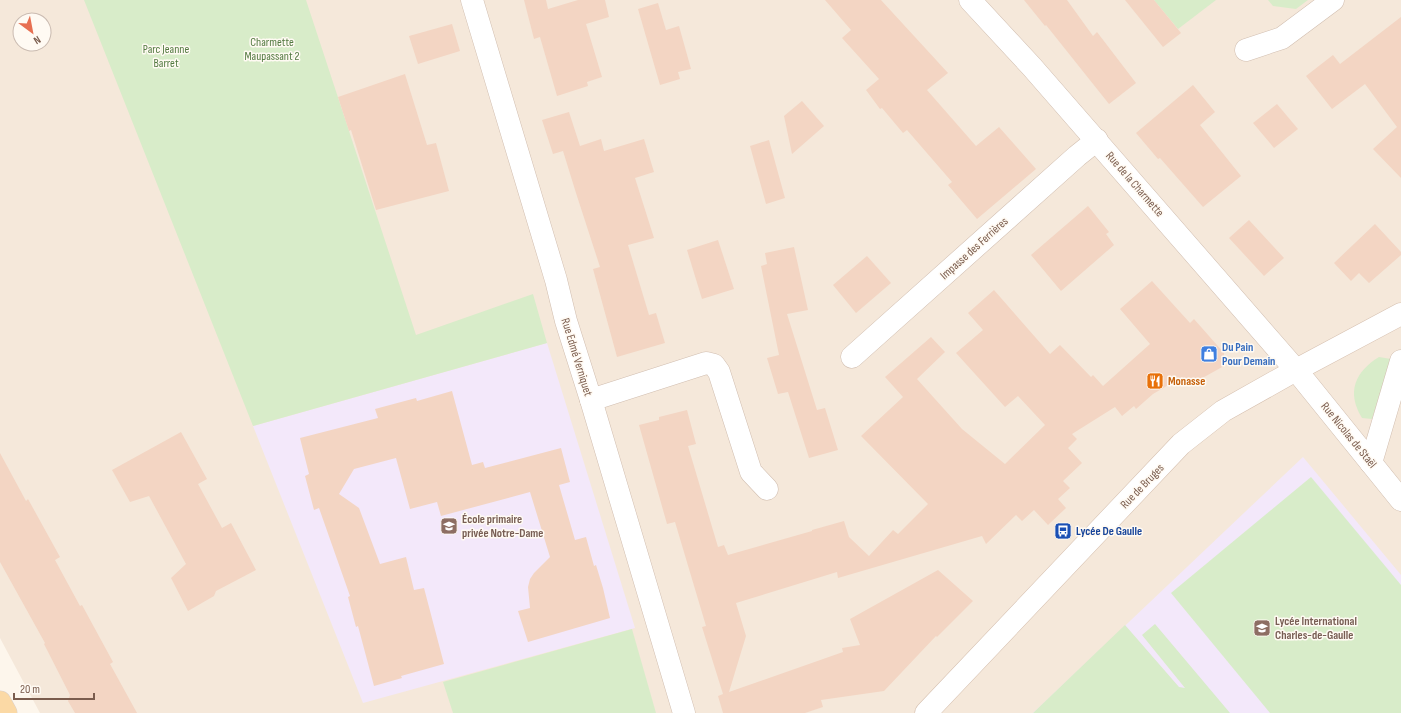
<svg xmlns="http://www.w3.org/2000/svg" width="1401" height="713" font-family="'Sofia Sans Condensed',sans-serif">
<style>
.residential{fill:#f5e8da;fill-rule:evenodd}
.education{fill:#f3e8fa}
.green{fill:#d8ecc9}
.building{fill:#f3d5c3}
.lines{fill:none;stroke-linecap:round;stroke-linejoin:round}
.street-casing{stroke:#d1beb0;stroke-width:23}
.secondary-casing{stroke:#d6c0b0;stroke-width:23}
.primary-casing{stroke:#dad1cd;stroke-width:23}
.street{stroke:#fff;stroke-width:22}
.secondary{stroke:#fff;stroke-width:22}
.primary{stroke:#fbd9a5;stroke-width:22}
.labels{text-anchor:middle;stroke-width:3;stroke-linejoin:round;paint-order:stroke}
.park-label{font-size:12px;fill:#537a41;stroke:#fffaf3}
.street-label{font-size:12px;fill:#7a5c4d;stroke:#fffaf3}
.shop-label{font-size:12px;font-weight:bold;fill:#366cbe;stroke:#fffaf3;text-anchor:start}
.food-label{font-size:12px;font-weight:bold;fill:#c56008;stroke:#fffaf3;text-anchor:start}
.education-label{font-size:12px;font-weight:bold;fill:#785e54;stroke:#fffaf3;text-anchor:start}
.transit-label{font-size:12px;font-weight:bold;fill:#164399;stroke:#fffaf3;text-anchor:start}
</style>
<rect width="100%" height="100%" fill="#fdf6ec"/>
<path class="residential" d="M 0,0 L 1401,0 L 1401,713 L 40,713 L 0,638 ZM 20,20 L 44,20 L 44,44 L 20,44 Z"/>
<g class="education">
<path d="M 547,343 L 635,628 L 363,703 L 253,426 Z"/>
<path d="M 1303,457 L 1401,575 L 1401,713 L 1033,713 Z"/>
</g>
<g class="green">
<path d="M 84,0 L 306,0 L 416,335 L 533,294 L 547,343 L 253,426 Z"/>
<path d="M 1154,0 L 1216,0 L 1178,29 Z"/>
<path d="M 1268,0 L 1308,0 L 1296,9 L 1273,6 Z"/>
<path d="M 1379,357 L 1391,359 L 1372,419 L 1362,418 C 1346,392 1355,372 1379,357 Z"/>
<path d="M 1311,477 L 1401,585 L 1401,713 L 1270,713 L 1171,593 Z"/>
<path d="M 1155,624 L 1230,713 L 1033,713 L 1125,625 L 1179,687 L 1185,688 L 1142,635 Z"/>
<path d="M 632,629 L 656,713 L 453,713 L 443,682 Z"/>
</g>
<g class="building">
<path d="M 524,0 L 546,0 L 548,9 L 578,0 L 605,0 L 609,17 L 586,24 L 602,77 L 587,82 L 588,86 L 557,96 L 540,37 L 534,39 Z"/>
<path d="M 825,0 L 881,0 L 948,73 L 927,90 L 976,146 L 999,127 L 1036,169 L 977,219 L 948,185 L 952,182 L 907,130 L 903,133 L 882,108 L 880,109 L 866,90 L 879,79 L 842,38 L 851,30 Z"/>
<path d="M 1024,0 L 1067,0 L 1093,36 L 1097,32 L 1136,83 L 1109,104 L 1046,25 L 1045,26 Z"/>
<path d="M 1125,0 L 1154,0 L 1181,33 L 1163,47 Z"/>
<path d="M 658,3 L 666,30 L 679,26 L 691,69 L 678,72 L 680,79 L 660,85 L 638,9 Z"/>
<path d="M 1401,17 L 1401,178 L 1373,149 L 1397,127 L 1365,84 L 1332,109 L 1306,76 L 1333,55 L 1340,64 Z"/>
<path d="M 452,24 L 460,51 L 418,64 L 409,36 Z"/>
<path d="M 405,74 L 427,145 L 436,143 L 449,191 L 376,210 L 351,130 L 349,131 L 338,97 Z"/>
<path d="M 1193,85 L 1215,112 L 1200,125 L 1241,176 L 1203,207 L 1160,158 L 1158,159 L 1136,133 Z"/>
<path d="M 802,101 L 824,126 L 792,154 L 784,116 Z"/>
<path d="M 1277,104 L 1298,129 L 1274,148 L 1253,123 Z"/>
<path d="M 569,112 L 580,146 L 601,139 L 604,151 L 644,139 L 654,172 L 635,178 L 654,238 L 628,245 L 649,315 L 656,313 L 665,343 L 617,357 L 593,269 L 600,267 L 576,193 L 563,151 L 553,154 L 542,120 Z"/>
<path d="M 769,140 L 785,198 L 766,204 L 750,146 Z"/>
<path d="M 1088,206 L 1109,232 L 1106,234 L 1114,245 L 1061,291 L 1031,255 Z"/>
<path d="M 1249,220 L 1284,258 L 1264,276 L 1229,238 Z"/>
<path d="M 1375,224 L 1401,252 L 1401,255 L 1369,283 L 1359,273 L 1351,281 L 1334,263 Z"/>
<path d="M 718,240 L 734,289 L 702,299 L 687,250 Z"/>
<path d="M 794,247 L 808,310 L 787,314 L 817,410 L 825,408 L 838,450 L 809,458 L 788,392 L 778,394 L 767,358 L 779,355 L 761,266 L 767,264 L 765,253 Z"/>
<path d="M 867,256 L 891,283 L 856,313 L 833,285 Z"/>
<path d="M 1152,281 L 1190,323 L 1194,319 L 1224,353 L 1224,366 L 1188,386 L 1182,377 L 1153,394 L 1136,409 L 1134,406 L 1122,416 L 1115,407 L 1072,434 L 1077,439 L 1068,448 L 1082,463 L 1063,481 L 1070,488 L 1058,499 L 1066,508 L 1048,525 L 1034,510 L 1022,521 L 1016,515 L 986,544 L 982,536 L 838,578 L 837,572 L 736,603 L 746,636 L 729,692 L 843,652 L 842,648 L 860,645 L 850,619 L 938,570 L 973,601 L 937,637 L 936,636 L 884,691 L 821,700 L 823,707 L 805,713 L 723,713 L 718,696 L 723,694 L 702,627 L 706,626 L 675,522 L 667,524 L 639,425 L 659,420 L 659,417 L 687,410 L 696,444 L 688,446 L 718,547 L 724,545 L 728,555 L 812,531 L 812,530 L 844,521 L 849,537 L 869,556 L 893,530 L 898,534 L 928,504 L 861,436 L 903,397 L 885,377 L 931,337 L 945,352 L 917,379 L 962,429 L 1005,464 L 1045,425 L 1018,396 L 1005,407 L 956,353 L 983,330 L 968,313 L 994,290 L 1050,354 L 1060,345 L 1091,377 L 1093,375 L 1103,386 L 1150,344 L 1120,309 Z"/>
<path d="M 452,391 L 472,465 L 483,462 L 485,468 L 561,448 L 570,482 L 559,485 L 575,540 L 586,537 L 594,566 L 596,565 L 603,588 L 610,618 L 528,642 L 518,611 L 530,608 L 528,587 L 530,579 L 534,573 L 550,557 L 530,492 L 441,516 L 437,502 L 410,509 L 396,458 L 354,469 L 339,494 L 359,508 L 380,564 L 406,557 L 414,590 L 424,588 L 444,664 L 401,676 L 402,678 L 374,686 L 358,626 L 356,627 L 348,597 L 350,596 L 319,508 L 314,510 L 305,476 L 309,474 L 300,438 L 378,418 L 375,409 L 416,398 L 417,401 Z"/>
<path d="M 181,432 L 207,479 L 198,484 L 222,528 L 231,523 L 256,570 L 216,591 L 214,596 L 188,611 L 171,578 L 186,564 L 149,496 L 130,502 L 112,470 Z"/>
<path d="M 0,453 L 26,501 L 28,499 L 60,557 L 55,560 L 80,606 L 82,605 L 113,662 L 110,664 L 137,713 L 75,713 L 68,701 L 70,695 L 44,644 L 45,643 L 0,562 Z"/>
</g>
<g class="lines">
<g class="street-casing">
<g id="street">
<path d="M 472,0 L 556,280 L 566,321 L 591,400 L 684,713"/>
<path d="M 970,0 L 1032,67 L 1296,370 L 1401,500"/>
<path d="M 1246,50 L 1282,38 L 1333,0"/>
<path d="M 852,357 L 1077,156 L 1097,140"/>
<path d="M 591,400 L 706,363 L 714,365 L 719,372 L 751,472 L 767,489"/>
<path d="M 1371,463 L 1401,361"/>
</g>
</g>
<g class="secondary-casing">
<path id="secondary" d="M 926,713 L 1181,444 L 1223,411 L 1296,370 L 1401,314"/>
</g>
<g class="primary-casing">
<path id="primary" d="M 0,702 L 6,713"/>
</g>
<use href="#street" class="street"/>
<use href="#secondary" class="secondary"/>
<use href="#primary" class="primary"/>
</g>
<defs>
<g id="shop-square" transform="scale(0.9)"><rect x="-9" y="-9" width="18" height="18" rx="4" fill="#3f7fe0" stroke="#fffaf3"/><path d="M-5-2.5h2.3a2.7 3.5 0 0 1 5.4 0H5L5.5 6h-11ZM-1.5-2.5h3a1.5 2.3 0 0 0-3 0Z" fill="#fff"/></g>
<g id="restaurant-square" transform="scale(0.9)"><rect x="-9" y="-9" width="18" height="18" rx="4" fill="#e8710a" stroke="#fffaf3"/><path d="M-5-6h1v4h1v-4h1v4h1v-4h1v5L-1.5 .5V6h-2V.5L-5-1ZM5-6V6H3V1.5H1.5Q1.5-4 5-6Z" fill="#fff"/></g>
<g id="school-square" transform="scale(0.9)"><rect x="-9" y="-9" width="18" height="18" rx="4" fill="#8d6e63" stroke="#fffaf3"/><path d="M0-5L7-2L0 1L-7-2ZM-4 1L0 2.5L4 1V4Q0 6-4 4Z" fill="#fff"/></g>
<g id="bus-square" transform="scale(0.9)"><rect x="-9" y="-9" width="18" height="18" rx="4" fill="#1a4fb4" stroke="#fffaf3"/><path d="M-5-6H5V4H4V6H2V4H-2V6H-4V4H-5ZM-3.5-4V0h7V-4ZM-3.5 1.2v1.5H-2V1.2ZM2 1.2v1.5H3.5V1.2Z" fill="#fff"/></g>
</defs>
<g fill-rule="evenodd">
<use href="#shop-square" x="1209" y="354"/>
<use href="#restaurant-square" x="1155" y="381"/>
<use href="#school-square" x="449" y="526"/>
<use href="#bus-square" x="1063" y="531"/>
<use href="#school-square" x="1262" y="628"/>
</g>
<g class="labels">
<g class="park-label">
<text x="272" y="46">Charmette<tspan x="272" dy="14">Maupassant 2</tspan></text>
<text x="166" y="53">Parc Jeanne<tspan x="166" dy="14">Barret</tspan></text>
</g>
<g class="street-label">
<text transform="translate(1135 184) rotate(49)" y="4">Rue de la Charmette</text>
<text transform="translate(974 248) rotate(-42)" y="4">Impasse des Ferrières</text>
<text transform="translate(577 357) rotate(73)" y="4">Rue Edmé Verniquet</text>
<text transform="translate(1349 435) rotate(51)" y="4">Rue Nicolas de Staël</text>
<text transform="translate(1142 486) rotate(-46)" y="4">Rue de Bruges</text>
</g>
<g class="shop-label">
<text x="1222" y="351">Du Pain<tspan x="1222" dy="14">Pour Demain</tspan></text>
</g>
<g class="food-label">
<text x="1168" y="385">Monasse</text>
</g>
<g class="education-label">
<text x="462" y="523">École primaire<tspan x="462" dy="14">privée Notre-Dame</tspan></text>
<text x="1275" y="625">Lycée International<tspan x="1275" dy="14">Charles-de-Gaulle</tspan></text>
</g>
<g class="transit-label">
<text x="1076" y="535">Lycée De Gaulle</text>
</g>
</g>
<g transform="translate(32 32) rotate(148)"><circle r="19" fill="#fffaf3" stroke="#cabbb1"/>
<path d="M0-3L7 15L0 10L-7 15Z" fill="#e76f51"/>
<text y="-6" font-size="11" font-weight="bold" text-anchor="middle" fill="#7a5c4d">N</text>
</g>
<path d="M14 693v6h80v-6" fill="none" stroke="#7a5c4d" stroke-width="2"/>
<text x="20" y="693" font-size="12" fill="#7a5c4d" stroke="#fffaf3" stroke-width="3" paint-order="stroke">20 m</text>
</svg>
